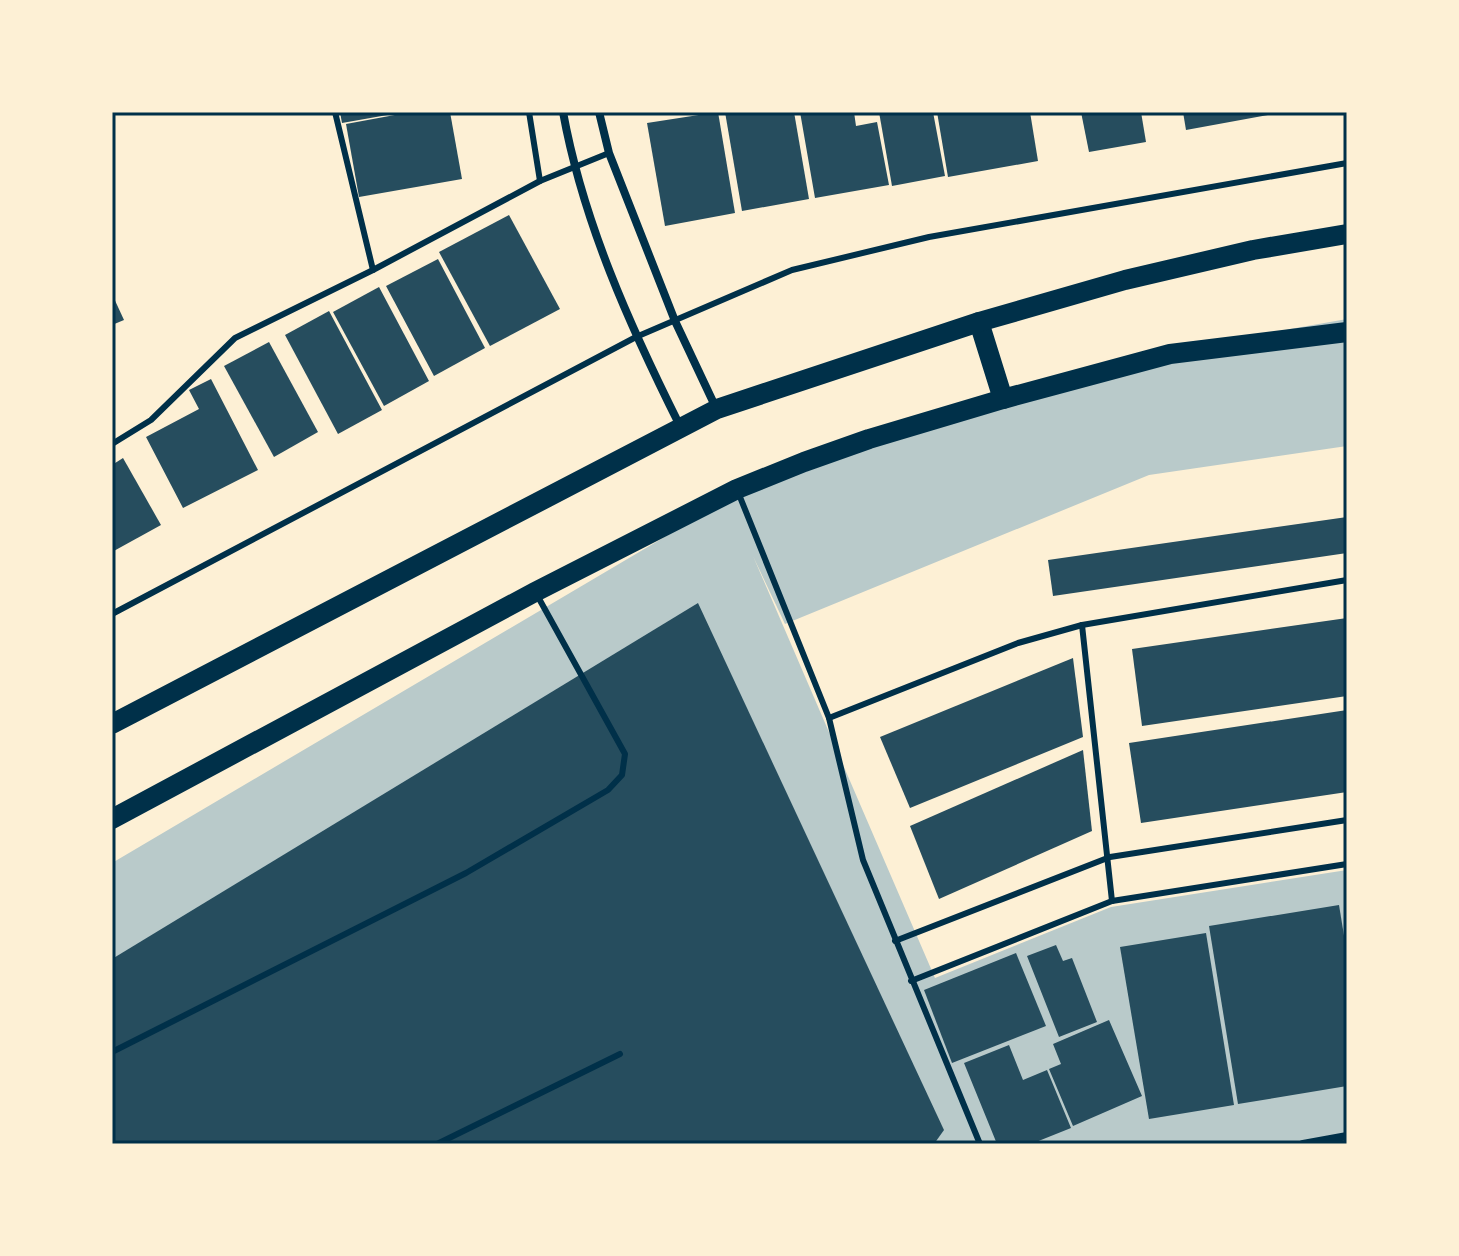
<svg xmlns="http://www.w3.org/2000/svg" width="1459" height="1256" font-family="Barlow,sans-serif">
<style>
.green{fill:#b9caca}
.building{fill:#264d5e}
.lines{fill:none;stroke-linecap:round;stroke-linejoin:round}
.service{stroke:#003049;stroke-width:6}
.minor{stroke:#003049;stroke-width:8}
.primary{stroke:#003049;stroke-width:20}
.neatline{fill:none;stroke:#003049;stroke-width:3}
</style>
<rect width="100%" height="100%" fill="#fdf0d5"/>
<path class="green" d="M 1347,319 L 1347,446 L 1149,475 L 785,624 L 753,556 L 935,978 L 1111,907 L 1347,870 L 1347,1144 L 112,1144 L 112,863 L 729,499 L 861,447 L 1290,329 Z"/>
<g class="building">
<path d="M 340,112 L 393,112 L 393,114 L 342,123 Z"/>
<path d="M 411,112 L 450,112 L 462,179 L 359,197 L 346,124 Z"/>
<path d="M 718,112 L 735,213 L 665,226 L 647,123 Z"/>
<path d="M 725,112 L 794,112 L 809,199 L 742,211 Z"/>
<path d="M 800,112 L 854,112 L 856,126 L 877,122 L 889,185 L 815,198 Z"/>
<path d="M 879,112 L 933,112 L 945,176 L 892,186 Z"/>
<path d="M 937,112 L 1030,112 L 1038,161 L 948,177 Z"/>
<path d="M 1081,112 L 1141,112 L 1146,142 L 1089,152 Z"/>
<path d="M 1183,112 L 1273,112 L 1273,114 L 1186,130 Z"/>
<path d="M 509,215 L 560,309 L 490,346 L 439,252 Z"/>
<path d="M 438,259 L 485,348 L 434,376 L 386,286 Z"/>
<path d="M 379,287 L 429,381 L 384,406 L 333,312 Z"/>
<path d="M 112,294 L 124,320 L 112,325 Z"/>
<path d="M 329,311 L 382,410 L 338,434 L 285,335 Z"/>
<path d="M 269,342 L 318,432 L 274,457 L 224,366 Z"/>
<path d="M 211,379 L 258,470 L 183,508 L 146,437 L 199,409 L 189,390 Z"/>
<path d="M 123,458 L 161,525 L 112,552 L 112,465 Z"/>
<path d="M 1347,517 L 1347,553 L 1053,596 L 1048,560 Z"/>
<path d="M 698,603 L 944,1130 L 934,1144 L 112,1144 L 112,959 Z"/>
<path d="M 1347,618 L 1347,696 L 1142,726 L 1132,649 Z"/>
<path d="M 1073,658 L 1083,737 L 910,808 L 880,737 Z"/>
<path d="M 1347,710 L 1347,792 L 1141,823 L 1129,743 Z"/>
<path d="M 1083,750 L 1092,831 L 939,899 L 910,826 Z"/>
<path d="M 1339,905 L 1347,954 L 1347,1086 L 1238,1104 L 1209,926 Z"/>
<path d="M 1206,933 L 1234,1105 L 1149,1119 L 1120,947 Z"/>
<path d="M 1056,945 L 1063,961 L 1072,958 L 1097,1022 L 1059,1037 L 1027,956 Z"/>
<path d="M 1016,953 L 1046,1026 L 952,1063 L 924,990 Z"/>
<path d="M 1109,1020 L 1142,1096 L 1073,1126 L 1049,1069 L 1061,1064 L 1053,1044 Z"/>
<path d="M 1009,1045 L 1023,1080 L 1047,1070 L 1071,1128 L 1031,1144 L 997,1144 L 964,1063 Z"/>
</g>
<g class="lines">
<g class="service">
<path d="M 335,112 L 373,270"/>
<path d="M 529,112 L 540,181"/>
<path d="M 112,444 L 151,420 L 235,338 L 373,270 L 540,181 L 609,153"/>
<path d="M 738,492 L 829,718 L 863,860 L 980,1144"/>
<path d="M 112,614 L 636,337 L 792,270 L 929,237 L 1347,163"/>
<path d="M 1082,625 L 1112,901"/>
<path d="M 829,718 L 1018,643 L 1082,625 L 1347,580"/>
<path d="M 895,941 L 1110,857 L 1347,820"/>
<path d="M 911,981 L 1112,901 L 1347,864"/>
<path d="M 112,1052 L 466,873 L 608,790 L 622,775 L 625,754 L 537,595"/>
<path d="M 437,1144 L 620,1054"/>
</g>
<g class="minor">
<path d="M 563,112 C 583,222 630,326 680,426"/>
<path d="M 599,112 L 609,153 L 675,321 L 716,408"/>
<path d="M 1303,1144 L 1347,1136"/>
</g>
<g class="primary">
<path d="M 979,322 L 1003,399"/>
<path d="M 112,724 L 717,409 L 979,322 L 1125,280 L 1253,250 L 1347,234"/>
<path d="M 112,819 L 535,592 L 737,489 L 804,462 L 869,439 L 1003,399 L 1170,354 L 1347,332"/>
</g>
</g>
<rect width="1459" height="1256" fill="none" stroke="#fdf0d5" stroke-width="228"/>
<rect x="114" y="114" width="1231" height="1028" class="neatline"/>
</svg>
